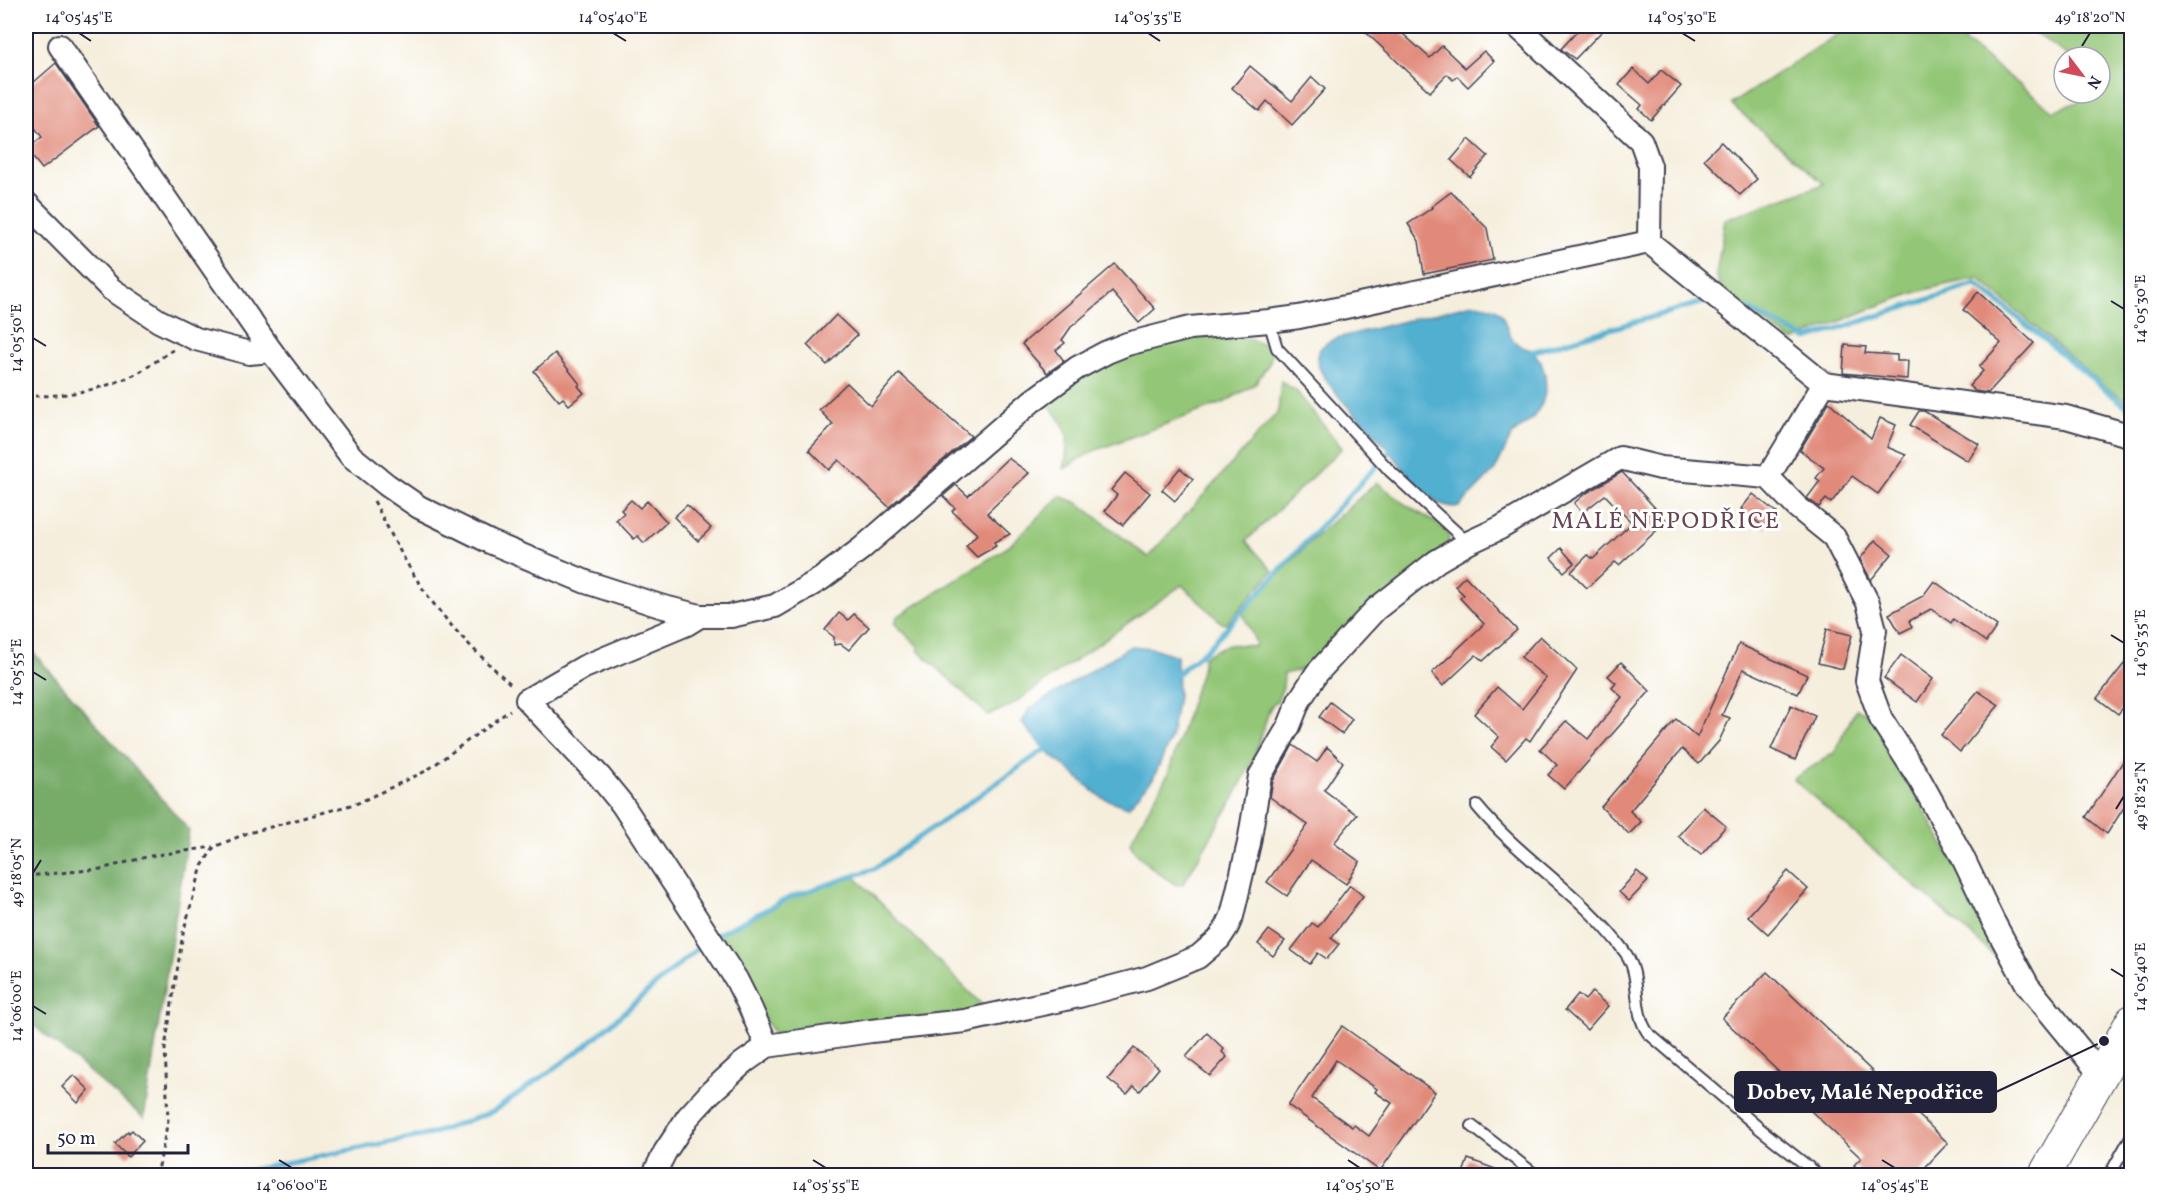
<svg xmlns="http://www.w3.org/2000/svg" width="2157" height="1201" font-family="Vollkorn,serif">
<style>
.green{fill:#93c676;stroke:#5a7458;stroke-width:1.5}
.forest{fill:#76ab67;stroke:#4c6651;stroke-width:1.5}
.water{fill:#51afd0;stroke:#3a6886;stroke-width:1.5}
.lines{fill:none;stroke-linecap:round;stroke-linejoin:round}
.stream{stroke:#51afd0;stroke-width:5}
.building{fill:#e18a7a;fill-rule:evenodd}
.service-casing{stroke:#424153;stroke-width:14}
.minor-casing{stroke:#424153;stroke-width:26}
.secondary-casing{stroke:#424153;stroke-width:34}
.path{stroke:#424153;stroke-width:3;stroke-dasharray:4.5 4.5;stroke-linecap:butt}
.service{stroke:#fff;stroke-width:10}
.minor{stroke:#fff;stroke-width:22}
.secondary{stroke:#fff;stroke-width:32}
.ticks{fill:none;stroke:#22223b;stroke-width:2}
.labels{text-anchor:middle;stroke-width:6;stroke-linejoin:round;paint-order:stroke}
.quarter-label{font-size:24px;letter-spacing:1.5px;fill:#654651;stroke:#fff}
.leader{fill:none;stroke:#22223b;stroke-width:2}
.callout-dot{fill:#22223b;stroke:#fff;stroke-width:2}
.callout{fill:#22223b;stroke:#22223b;stroke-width:2}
.callout-label{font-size:22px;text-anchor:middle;font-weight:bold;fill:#fff}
.neatline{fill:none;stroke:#22223b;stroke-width:2}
.ticks-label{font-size:15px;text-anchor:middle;fill:#22223b}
</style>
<rect width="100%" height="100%" fill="#fff"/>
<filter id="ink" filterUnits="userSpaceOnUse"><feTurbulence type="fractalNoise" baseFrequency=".0167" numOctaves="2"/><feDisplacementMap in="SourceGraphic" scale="12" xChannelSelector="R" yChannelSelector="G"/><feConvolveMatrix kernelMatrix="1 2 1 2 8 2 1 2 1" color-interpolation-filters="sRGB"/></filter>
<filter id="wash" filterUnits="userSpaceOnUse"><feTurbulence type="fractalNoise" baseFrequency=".008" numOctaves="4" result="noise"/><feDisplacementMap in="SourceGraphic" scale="24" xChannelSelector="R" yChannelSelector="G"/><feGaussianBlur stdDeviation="1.35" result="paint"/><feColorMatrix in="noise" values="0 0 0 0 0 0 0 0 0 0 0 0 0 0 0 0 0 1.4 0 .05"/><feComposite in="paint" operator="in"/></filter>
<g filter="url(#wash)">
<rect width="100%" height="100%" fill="#f5eedc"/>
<g class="green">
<path d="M 1850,26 L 1945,26 L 2053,111 L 2099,94 L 2105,79 L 2100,76 L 2100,57 L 2070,57 L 2025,26 L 2131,26 L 2131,404 L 2103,385 L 1979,279 C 1914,286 1852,317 1793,341 L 1726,297 L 1716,275 L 1725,219 L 1824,184 L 1731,104 Z"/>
<path d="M 1231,333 L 1265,345 L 1272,352 L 1270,362 L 1255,384 L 1225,402 L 1091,452 L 1064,469 C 1071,430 1069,432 1046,401 L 1096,366 L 1160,343 Z"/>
<path d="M 1281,381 L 1297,392 L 1342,448 L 1246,541 L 1273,571 L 1226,624 L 1222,623 L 1182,585 L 1010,706 L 988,715 L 918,650 L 919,647 L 895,624 L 897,617 L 1008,547 L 1060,496 L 1078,503 L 1148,557 L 1278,412 Z"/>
<path d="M 1377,482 L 1403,503 L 1443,527 L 1448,533 L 1449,540 L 1447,544 L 1315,666 L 1284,674 L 1283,687 L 1277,701 L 1270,708 L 1253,760 L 1232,801 L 1183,884 L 1176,885 C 1164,877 1133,856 1130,842 L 1168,774 L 1203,665 L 1203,657 C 1225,644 1230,642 1255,647 L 1256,643 L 1242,612 L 1312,540 Z"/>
<path d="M 1856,709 L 1863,711 L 1875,721 L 2002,950 L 1995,956 L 1793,779 L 1834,753 Z"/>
<path d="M 853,875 L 988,1011 L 779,1042 L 712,935 L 750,920 L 797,895 Z"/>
</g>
<path class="forest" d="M 26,644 L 189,830 L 144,1118 L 26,1019 Z"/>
<g class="water">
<path d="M 1472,304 C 1517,306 1496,329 1520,346 C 1524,349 1529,348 1533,351 L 1541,362 L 1545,375 L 1546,389 L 1542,404 L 1532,419 L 1512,435 L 1495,470 L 1459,507 C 1451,507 1444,506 1437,502 C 1418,490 1403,469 1390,451 C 1375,432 1314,380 1317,356 C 1319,346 1328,342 1337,338 Z"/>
<path d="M 1131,646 L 1153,648 L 1177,656 L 1178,696 L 1171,738 L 1153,779 L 1128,807 L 1102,798 L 1045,750 L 1022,723 L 1029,709 Z"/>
</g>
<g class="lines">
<g class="stream">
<path d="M 1747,309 L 1807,339 L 1976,284 L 2132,411"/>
<path d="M 1528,353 L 1700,303 L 1713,302"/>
<path d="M 1173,677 L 1207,649 L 1393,448"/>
<path d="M 714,936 L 793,896 L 874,869 L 1041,752 L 1052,747"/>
<path d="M 220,1176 L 431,1134 L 494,1111 L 583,1048 L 706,941"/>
</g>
</g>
<g id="blocks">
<g class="building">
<path d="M 1359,26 L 1394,26 L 1430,58 L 1442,46 L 1465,68 L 1484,51 L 1494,61 L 1468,87 L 1457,76 L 1453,80 L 1447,74 L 1430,92 Z"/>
<path d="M 1582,26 L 1607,26 L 1575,59 L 1561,49 Z"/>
<path d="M 56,63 L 99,126 L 42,169 L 26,149 L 42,137 L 26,116 L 26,89 Z"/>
<path d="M 1250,66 L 1292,101 L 1312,77 L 1325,89 L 1292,125 L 1267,101 L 1259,111 L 1232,88 Z"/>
<path d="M 1633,69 L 1649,84 L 1661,70 L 1681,86 L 1651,120 L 1639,109 L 1642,105 L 1619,85 Z"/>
<path d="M 1469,139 L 1488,156 L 1470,177 L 1451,160 Z"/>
<path d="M 1721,142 L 1757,179 L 1740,195 L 1704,159 Z"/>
<path d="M 1451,192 L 1487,228 L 1493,260 L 1424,274 L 1419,241 L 1408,224 L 1432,208 L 1431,207 Z"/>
<path d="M 1115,264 L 1155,309 L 1139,323 L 1112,292 L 1071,327 L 1062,340 L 1065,343 L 1056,350 L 1064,361 L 1047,373 L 1022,344 Z"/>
<path d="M 1978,292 L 2034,343 L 1988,393 L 1975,391 L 1969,386 L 1983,371 L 1979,367 L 2001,343 L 1963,310 Z"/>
<path d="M 836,315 L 857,335 L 827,365 L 807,345 Z"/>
<path d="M 1845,345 L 1866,347 L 1865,353 L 1897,355 L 1897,361 L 1908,361 L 1907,379 L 1843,373 Z"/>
<path d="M 555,353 L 580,384 L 578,386 L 584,393 L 569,405 L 563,398 L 559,401 L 534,371 Z"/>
<path d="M 899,373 L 971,436 L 889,507 L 839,460 L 829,470 L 809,450 L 833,424 L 819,410 L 847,383 L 871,406 Z"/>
<path d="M 1829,402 L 1871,439 L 1880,418 L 1896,425 L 1887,447 L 1906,455 L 1878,494 L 1852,476 L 1831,503 L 1826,499 L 1819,507 L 1807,498 L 1820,481 L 1816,478 L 1824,468 L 1800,450 Z"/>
<path d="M 1919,411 L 1924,411 L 1979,444 L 1968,461 L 1910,425 Z"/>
<path d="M 1008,458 L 1029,473 L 987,513 L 1010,534 L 994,542 L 996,546 L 977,557 L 966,546 L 977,534 L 952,511 L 955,508 L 943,496 L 956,485 L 968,496 Z"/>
<path d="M 1180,468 L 1193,479 L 1175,501 L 1162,490 Z"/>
<path d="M 1622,472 L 1667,521 L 1619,565 L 1615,562 L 1587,588 L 1571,572 L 1588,555 L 1593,559 L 1632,523 L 1605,495 L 1582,513 L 1574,503 L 1585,494 Z"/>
<path d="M 1125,473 L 1150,493 L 1123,525 L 1105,511 L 1117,495 L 1111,490 Z"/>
<path d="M 1753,494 L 1777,513 L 1765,528 L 1741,509 Z"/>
<path d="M 631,500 L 640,508 L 647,501 L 667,522 L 644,543 L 638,536 L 634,539 L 616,520 L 624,513 L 621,510 Z"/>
<path d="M 687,505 L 711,528 L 698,541 L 674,517 Z"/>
<path d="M 1875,540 L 1892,554 L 1871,580 L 1860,559 Z"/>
<path d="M 1561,548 L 1574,563 L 1564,572 L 1551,558 Z"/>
<path d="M 1465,576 L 1517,630 L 1483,661 L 1476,655 L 1443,686 L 1432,673 L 1484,624 L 1460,598 L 1464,595 L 1455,586 Z"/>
<path d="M 1934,581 L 1997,626 L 1986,642 L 1953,619 L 1951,623 L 1931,609 L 1909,621 L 1912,627 L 1900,633 L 1889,614 L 1923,596 Z"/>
<path d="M 839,613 L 848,620 L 854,614 L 869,627 L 849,650 L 841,644 L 834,645 L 834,637 L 825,630 Z"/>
<path d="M 1827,629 L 1852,635 L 1843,669 L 1818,663 Z"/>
<path d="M 1540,636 L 1577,670 L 1530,741 L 1526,738 L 1506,760 L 1491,747 L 1499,737 L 1474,714 L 1497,687 L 1522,709 L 1546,678 L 1521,657 Z"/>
<path d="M 1739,644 L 1807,675 L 1798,694 L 1743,669 L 1722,715 L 1730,718 L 1719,741 L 1699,764 L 1682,749 L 1630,811 L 1641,822 L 1629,834 L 1601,807 L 1676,719 L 1697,737 Z"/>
<path d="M 2132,654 L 2132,696 L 2118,714 L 2097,698 Z"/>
<path d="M 1901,655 L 1933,679 L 1917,702 L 1884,678 Z"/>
<path d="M 1621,662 L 1650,691 L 1564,789 L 1548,775 L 1557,765 L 1540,749 L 1566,721 L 1588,739 L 1622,697 L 1612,688 L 1616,683 L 1608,676 Z"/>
<path d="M 1978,691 L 1999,705 L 1960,752 L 1941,735 Z"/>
<path d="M 1330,702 L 1352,719 L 1342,734 L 1319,717 Z"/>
<path d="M 1791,705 L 1815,716 L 1795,760 L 1771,749 Z"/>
<path d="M 1293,745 L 1317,762 L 1327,747 L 1343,762 L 1324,790 L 1357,815 L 1334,843 L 1360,862 L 1346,884 L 1311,860 L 1287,896 L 1267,882 L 1308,825 L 1270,797 L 1273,781 Z"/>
<path d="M 2132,748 L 2132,795 L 2107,834 L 2086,817 Z"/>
<path d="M 1703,807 L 1726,826 L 1701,855 L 1678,836 Z"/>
<path d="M 1637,871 L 1648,881 L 1629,901 L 1619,892 Z"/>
<path d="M 1788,871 L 1808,889 L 1768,934 L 1748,916 Z"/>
<path d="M 1350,885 L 1363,896 L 1331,938 L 1339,944 L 1327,959 L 1318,953 L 1310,964 L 1291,950 L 1312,923 L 1318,927 Z"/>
<path d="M 1269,930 L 1285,941 L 1273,956 L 1258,944 Z"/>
<path d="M 1767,972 L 1948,1143 L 1917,1176 L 1864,1176 L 1854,1165 L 1861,1158 L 1777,1079 L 1781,1074 L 1722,1018 Z"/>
<path d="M 1592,992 L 1608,1006 L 1587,1030 L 1565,1010 L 1578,994 L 1585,1000 Z"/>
<path d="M 1342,1026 L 1435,1092 L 1380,1171 L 1288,1105 ZM 1336,1060 L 1377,1089 L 1375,1092 L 1392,1103 L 1369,1136 L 1354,1125 L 1352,1127 L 1312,1098 Z"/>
<path d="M 1207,1033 L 1224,1049 L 1222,1052 L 1227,1057 L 1210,1076 L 1186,1057 Z"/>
<path d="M 1134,1048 L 1159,1068 L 1140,1091 L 1134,1086 L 1127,1094 L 1108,1079 Z"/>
<path d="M 74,1075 L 89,1090 L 78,1103 L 62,1087 Z"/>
<path d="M 132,1130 L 143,1141 L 128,1157 L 115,1144 L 128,1131 L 129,1133 Z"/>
<path d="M 1468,1159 L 1509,1174 L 1509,1176 L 1462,1176 Z"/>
</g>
</g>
</g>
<g filter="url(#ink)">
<use href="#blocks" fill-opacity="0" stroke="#424153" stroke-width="1.5"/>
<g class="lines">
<g class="service-casing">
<g id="service">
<path d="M 1269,321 L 1277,348 L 1390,471 L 1468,543"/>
<path d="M 1477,806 C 1521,859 1583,895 1624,951 C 1643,975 1631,1009 1648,1033 L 1759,1128 L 1820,1176"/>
<path d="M 2114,1060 L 2132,1070"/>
<path d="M 1472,1126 L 1537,1176"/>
<path d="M 2109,1176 L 2132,1135"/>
</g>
</g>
<g class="minor-casing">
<g id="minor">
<path d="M 1517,26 L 1641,141 L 1650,166 L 1649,242 L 1824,384"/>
<path d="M 60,46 L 271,351 L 351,456 L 387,485 L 419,507 L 490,542 L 586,582 L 660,606 L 700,616 L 731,616 L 775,606 L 821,579 L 861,549 L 1032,401 L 1077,368 L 1107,352 L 1127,344 L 1190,328 L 1269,321 L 1299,317 L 1649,242"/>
<path d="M 26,203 L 111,289 L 159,321 L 196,339 L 249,353 L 271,351"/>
<path d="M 700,616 L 687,624 L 584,667 L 527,700 L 600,777 L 622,804 L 736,979 L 750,1007 L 767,1046"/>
<path d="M 2101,1075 L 2028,986 L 1993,921 L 1962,856 L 1920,780 L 1881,719 L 1867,681 L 1875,630 L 1868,603 L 1834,537 L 1797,507 L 1768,477 L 1824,384 L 2066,417 L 2132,436"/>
<path d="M 653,1176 L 665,1152 L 688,1117 L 711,1092 L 743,1063 L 767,1046 L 871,1031 L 965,1021 L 1079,996 L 1147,978 L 1198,957 L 1219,939 L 1227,927 L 1232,916 L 1249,843 L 1260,776 L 1289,726 L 1299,701 L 1317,673 L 1376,609 L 1437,561 L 1468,543 L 1500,528 L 1620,458 L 1661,468 L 1768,477"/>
</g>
</g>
<g class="secondary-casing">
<path id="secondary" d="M 2044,1176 L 2132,1021"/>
</g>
<g class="path">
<path d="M 26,396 C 64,397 103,390 138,373 C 150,366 161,357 173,350"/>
<path d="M 374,501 C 387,526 399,551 414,575 C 440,618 476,653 513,686"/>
<path d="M 26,876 L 101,869 L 150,856 L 213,847"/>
<path d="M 157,1176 L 168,1120 L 165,1048 L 183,933 L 202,866 L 214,847 L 245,834 L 358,803 L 426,771 L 510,710"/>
</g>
<use href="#service" class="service"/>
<use href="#minor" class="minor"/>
<use href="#secondary" class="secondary"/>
</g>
</g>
<path class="ticks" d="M 79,33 L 91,41M 613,33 L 626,41M 1148,33 L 1160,41M 1682,33 L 1695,41M 2082,46 L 2090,33M 2111,301 L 2124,309M 33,338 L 46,346M 2111,635 L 2124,643M 33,672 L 46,680M 2116,809 L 2124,796M 33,873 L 41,860M 2111,969 L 2124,977M 33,1006 L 46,1014M 279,1160 L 292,1168M 813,1160 L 826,1168M 1348,1160 L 1360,1168M 1882,1160 L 1895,1168"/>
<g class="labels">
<g class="quarter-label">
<text x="1666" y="528">MALÉ NEPODŘICE</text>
</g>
</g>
<path class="leader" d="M2104 1041L1996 1092"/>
<circle class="callout-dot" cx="2104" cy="1041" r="6"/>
<rect class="callout" x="1735" y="1072" width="261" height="40" rx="6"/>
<g class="callout-label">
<text x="1865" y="1099">Dobev, Malé Nepodřice</text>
</g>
<rect width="2157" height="1201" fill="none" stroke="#fff" stroke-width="66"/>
<g transform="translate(2082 75) rotate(122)"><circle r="28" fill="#ffffff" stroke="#a7a7b1" stroke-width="1.5"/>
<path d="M0-4.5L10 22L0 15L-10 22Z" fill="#d1495b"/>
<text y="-9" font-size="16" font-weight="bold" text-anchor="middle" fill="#22223b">N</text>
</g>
<path d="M48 1144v9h140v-9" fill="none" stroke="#22223b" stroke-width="3"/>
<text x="57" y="1144" font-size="18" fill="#22223b" stroke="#ffffff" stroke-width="4.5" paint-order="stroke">50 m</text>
<rect x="33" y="33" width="2091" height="1135" class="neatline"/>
<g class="ticks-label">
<text x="79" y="22">14°05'45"E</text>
<text x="613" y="22">14°05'40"E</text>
<text x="1148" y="22">14°05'35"E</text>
<text x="1682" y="22">14°05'30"E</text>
<text x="2090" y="22">49°18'20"N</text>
<text transform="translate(2140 309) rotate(-90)" y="5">14°05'30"E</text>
<text transform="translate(16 338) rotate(-90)" y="5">14°05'50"E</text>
<text transform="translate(2140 643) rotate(-90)" y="5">14°05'35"E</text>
<text transform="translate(16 672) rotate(-90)" y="5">14°05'55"E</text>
<text transform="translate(2140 796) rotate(-90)" y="5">49°18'25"N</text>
<text transform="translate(16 873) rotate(-90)" y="5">49°18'05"N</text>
<text transform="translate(2140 977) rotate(-90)" y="5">14°05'40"E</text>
<text transform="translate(16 1006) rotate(-90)" y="5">14°06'00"E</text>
<text x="292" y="1190">14°06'00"E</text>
<text x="826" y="1190">14°05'55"E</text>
<text x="1360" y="1190">14°05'50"E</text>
<text x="1895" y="1190">14°05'45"E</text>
</g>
</svg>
